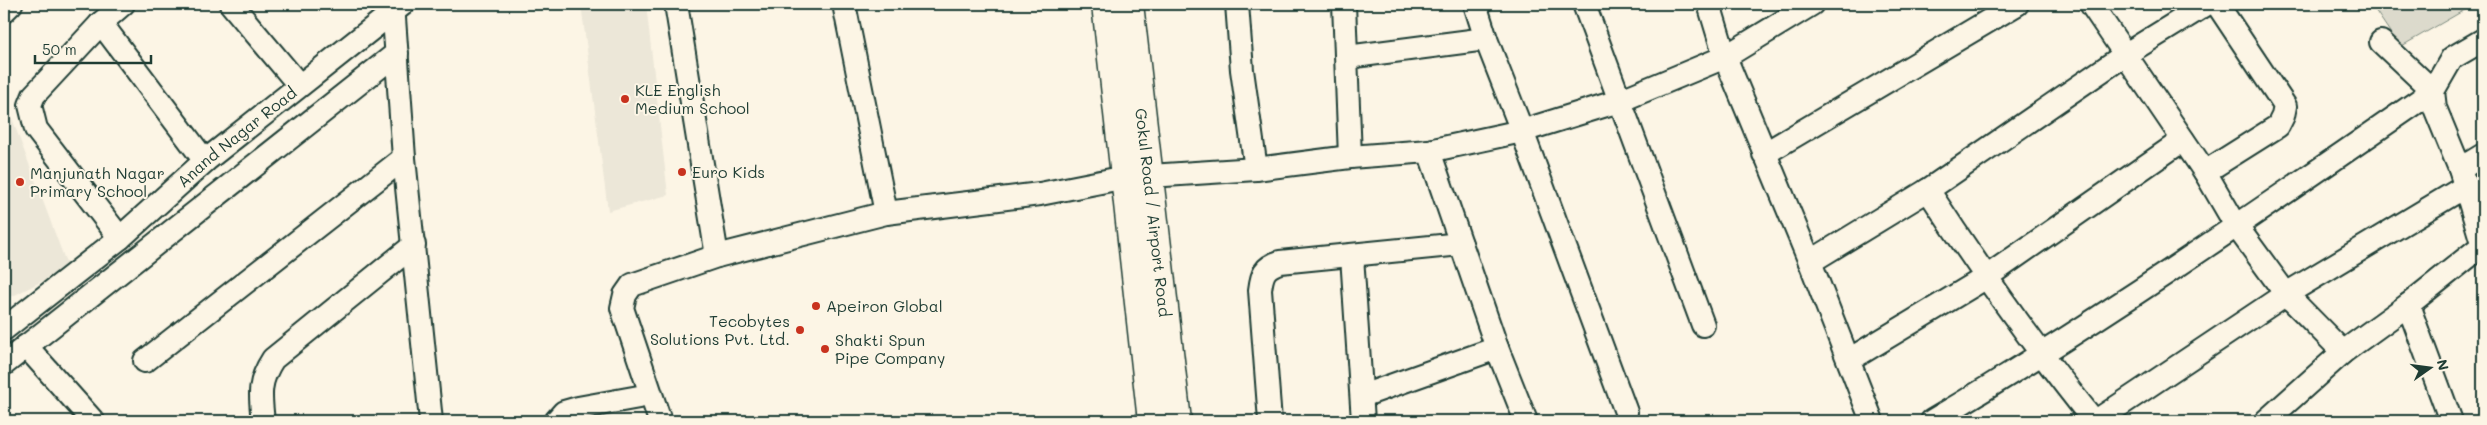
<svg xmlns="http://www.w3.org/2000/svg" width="2487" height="425" font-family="Mali,sans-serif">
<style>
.built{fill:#ece7d8}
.green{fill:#dcdacc;stroke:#7e8c80}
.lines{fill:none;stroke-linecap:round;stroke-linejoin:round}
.minor-casing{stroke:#1f3d34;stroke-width:26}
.major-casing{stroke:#1f3d34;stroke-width:31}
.minor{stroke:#fcf5e5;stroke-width:22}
.major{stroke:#fcf5e5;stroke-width:28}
.poi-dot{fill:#c8321e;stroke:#fcf5e5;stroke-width:2}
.labels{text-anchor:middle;stroke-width:4;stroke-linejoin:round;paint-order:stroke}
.poi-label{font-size:16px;fill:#1f3d34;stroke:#fcf5e5;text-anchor:start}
.street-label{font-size:16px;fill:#1f3d34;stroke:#fcf5e5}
</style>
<rect width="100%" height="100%" fill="#fcf5e5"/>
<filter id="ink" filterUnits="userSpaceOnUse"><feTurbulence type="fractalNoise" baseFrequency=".02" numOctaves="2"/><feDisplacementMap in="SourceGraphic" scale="10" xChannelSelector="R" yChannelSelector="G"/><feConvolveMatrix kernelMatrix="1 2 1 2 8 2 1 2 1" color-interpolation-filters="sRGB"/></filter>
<g filter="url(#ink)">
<g class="built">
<path d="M 581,4 L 646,4 L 668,195 L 608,211 Z"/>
<path d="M 4,97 L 68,268 L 5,300 L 4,297 Z"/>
</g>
<path class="green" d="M 2371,4 L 2475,4 L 2400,47 Z"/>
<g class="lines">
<g class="minor-casing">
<g id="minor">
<path d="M 231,4 L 299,85"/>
<path d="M 393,4 L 404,158 L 431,421"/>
<path d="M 676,4 L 717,256"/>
<path d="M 844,4 L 886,213"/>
<path d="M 1237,4 L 1242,70 L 1256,169"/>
<path d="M 1344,4 L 1350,157"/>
<path d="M 1475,4 L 1486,39 L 1522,131 L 1626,412"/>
<path d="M 1584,4 L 1703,325"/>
<path d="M 1709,4 L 1725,57 L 1810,262 L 1872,421"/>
<path d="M 2091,4 L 2205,172 L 2237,227 L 2286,294 L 2343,352"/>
<path d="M 4,11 L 11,4"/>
<path d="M 101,23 L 205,161"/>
<path d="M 2483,40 L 2452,58 L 2433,91 L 2435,108 L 2460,169 L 2483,246"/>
<path d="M 1347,57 L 1486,39"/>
<path d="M 1429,151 L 1497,348 L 1526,421"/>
<path d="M 1764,154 L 2017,4"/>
<path d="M 2460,169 L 2483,155"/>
<path d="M 2205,172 L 2278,126 L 2283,116 L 2285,106 L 2217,4"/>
<path d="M 1150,176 L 1256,169 L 1350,157 L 1429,151 L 1522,131 L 1619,101 L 1725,57 L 1812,4"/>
<path d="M 1928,190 C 1980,270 2034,347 2094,421"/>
<path d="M 120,238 L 36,129 L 30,105 L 34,95 L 101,23 L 123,4"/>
<path d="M 1352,256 L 1363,421"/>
<path d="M 1810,262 L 1928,190 L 2126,54 L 2207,4"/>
<path d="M 2408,305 L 2451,421"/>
<path id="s1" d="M 4,329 L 120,238 L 205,161 L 403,4"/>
<path d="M 26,346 L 93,421"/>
<path d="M 1849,360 L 1985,278 L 2183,140"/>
<path d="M 145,361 L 404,158"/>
<path d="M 4,364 L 397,53"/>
<path d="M 1362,396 L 1497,348"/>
<path d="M 263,421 C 260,395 258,382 273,359 L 414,245"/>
<path d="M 556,421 L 564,412 L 578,408 L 650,395"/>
<path d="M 660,421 L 622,308 L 625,295 L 632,285 L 717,256 L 886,213 L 1040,194 L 1126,177"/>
<path d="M 1270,421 L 1260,290 C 1262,274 1264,267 1280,262 L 1461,244"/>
<path d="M 1932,421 C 2104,319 2268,205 2433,91 L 2381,42"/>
<path d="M 2096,421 L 2286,294 L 2466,186"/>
<path d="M 2266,421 L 2343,352 L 2408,305 L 2483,245"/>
</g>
</g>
<g class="major-casing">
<g id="major">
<path d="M 1106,4 L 1152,421"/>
<path id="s2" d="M 1129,4 L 1177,421"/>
</g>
</g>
<use href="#minor" class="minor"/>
<use href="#major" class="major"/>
</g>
</g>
<g class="poi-dot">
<circle cx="625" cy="99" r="5"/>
<circle cx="682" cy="172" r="5"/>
<circle cx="20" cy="182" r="5"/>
<circle cx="816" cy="306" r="5"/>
<circle cx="800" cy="330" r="5"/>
<circle cx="825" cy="349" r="5"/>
</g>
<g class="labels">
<g class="poi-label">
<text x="635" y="96">KLE English<tspan x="635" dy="18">Medium School</tspan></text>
<text x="692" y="178">Euro Kids</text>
<text x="30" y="179">Manjunath Nagar<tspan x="30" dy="18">Primary School</tspan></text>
<text x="826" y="312">Apeiron Global</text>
<text x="790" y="327" text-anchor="end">Tecobytes<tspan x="790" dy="18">Solutions Pvt. Ltd.</tspan></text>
<text x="835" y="346">Shakti Spun<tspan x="835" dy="18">Pipe Company</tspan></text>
</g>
<g class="street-label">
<text dy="6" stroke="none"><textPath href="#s1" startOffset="302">Anand Nagar Road</textPath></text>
<text dy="6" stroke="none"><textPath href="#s2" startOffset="210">Gokul Road / Airport Road</textPath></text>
</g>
</g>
<rect width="2487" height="425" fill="none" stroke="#fcf5e5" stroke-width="20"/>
<rect x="10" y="10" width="2467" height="405" fill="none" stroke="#1f3d34" stroke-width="2" filter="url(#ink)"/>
<g transform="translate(2430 368) rotate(76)" stroke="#fcf5e5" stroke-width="4" paint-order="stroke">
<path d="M0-4L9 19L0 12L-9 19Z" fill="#1f3d34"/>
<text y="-8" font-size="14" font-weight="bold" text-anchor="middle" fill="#1f3d34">N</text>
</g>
<path d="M35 55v8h116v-8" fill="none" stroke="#1f3d34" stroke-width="2.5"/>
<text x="42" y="55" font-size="15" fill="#1f3d34" stroke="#fcf5e5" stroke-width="4" paint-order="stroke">50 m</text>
</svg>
